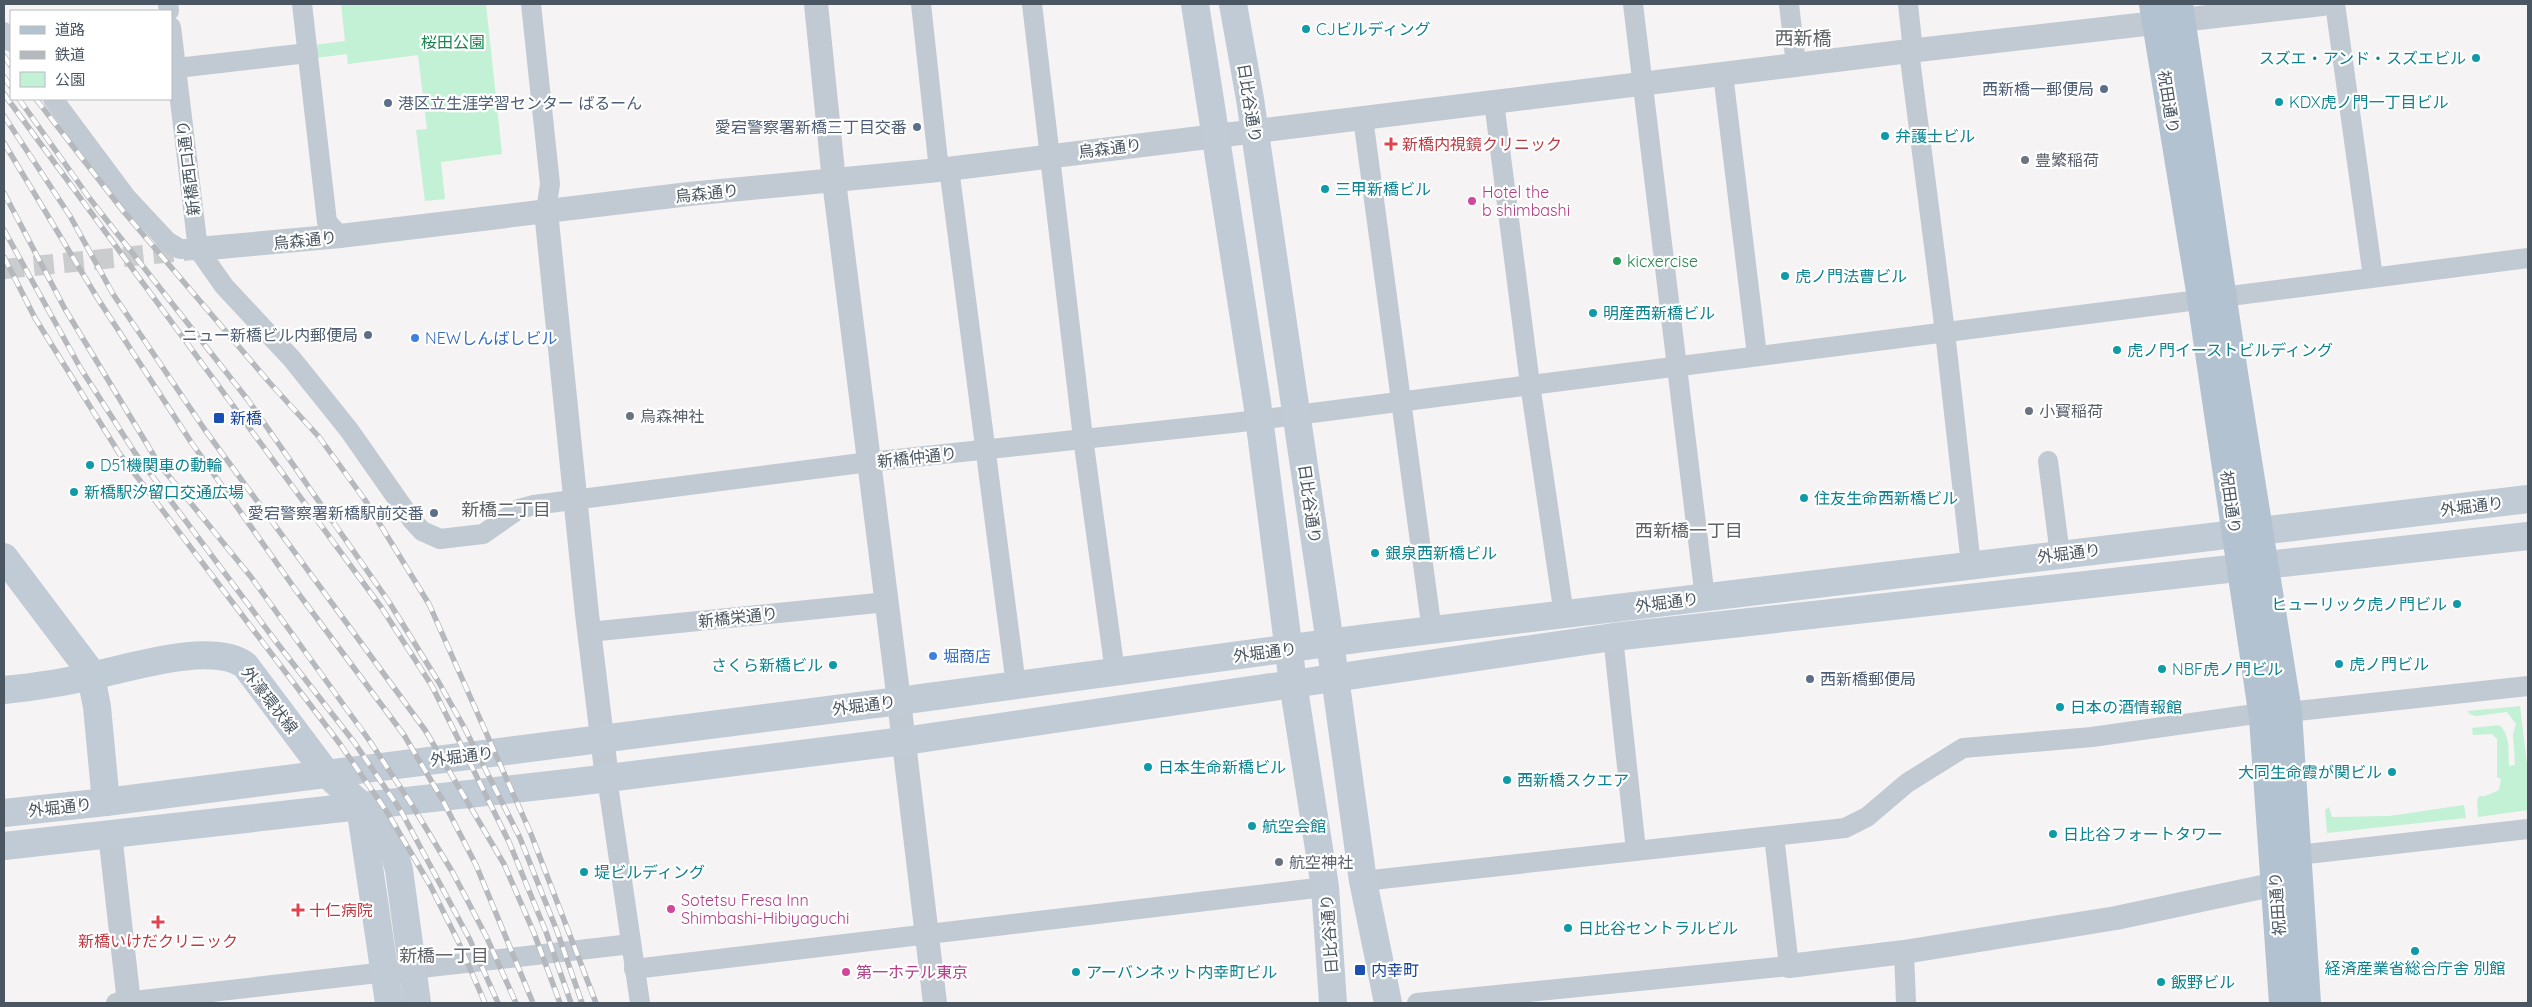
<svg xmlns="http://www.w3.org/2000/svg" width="2532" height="1007" font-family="Quicksand,'Noto Sans JP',sans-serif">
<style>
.green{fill:#c3f1d5}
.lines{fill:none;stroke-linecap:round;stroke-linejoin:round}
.minor-tunnel{stroke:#caccce;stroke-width:20;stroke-dasharray:20 10;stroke-linecap:butt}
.minor{stroke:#c1cad2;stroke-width:20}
.tertiary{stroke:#c1cad2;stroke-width:24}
.secondary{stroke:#c1cbd6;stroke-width:28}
.primary{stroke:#b3c2d1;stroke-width:28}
.rail-casing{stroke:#b5b8bd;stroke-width:5.5}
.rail{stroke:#fff;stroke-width:4;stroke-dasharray:11;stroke-linecap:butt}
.culture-dot{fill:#0f9aa8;stroke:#fff;stroke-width:2}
.service-dot{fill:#5c6f8a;stroke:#fff;stroke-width:2}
.health-dot{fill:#e0444e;stroke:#fff;stroke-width:2}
.worship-dot{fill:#6b7280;stroke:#fff;stroke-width:2}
.hotel-dot{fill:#d1479c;stroke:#fff;stroke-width:2}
.leisure-dot{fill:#2e9e5b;stroke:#fff;stroke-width:2}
.shop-dot{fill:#3f7fe0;stroke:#fff;stroke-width:2}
.transit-dot{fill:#1a4fb4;stroke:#fff;stroke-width:2}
.labels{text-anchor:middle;stroke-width:4.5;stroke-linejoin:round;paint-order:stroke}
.culture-label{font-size:16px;fill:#0d838f;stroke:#fff;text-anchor:start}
.park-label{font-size:16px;fill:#17864f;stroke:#fff}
.service-label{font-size:16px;fill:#4e5e75;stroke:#fff;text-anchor:end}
.street-label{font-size:16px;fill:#4a5661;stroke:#fff}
.health-label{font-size:16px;fill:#be3a42;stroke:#fff;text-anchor:start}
.worship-label{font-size:16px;fill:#5b616d;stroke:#fff;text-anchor:start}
.hotel-label{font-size:16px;fill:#b23c85;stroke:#fff;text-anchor:start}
.leisure-label{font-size:16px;fill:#27864d;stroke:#fff;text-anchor:start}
.shop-label{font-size:16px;fill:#366cbe;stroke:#fff;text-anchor:start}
.transit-label{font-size:16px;fill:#164399;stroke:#fff;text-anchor:start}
.neighbourhood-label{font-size:18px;fill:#5f6368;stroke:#fff}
.quarter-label{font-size:19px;fill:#5f6368;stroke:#fff}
</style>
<rect width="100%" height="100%" fill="#f5f3f3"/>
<g class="green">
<path d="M 341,4 L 486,4 L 502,154 L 441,162 L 445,199 L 425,201 L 416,130 L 427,129 L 418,55 L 348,64 L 347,54 L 316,58 L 314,45 L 345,41 Z"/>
<path d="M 2520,706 L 2528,772 L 2528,810 L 2478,817 L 2477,800 L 2479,796 L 2485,796 L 2499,790 L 2501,779 L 2497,777 L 2497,739 L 2492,734 L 2473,735 L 2472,728 L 2499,725 C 2511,735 2508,751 2509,766 L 2515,765 L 2513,734 L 2516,724 L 2507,712 L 2476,716 L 2469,714 L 2468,711 Z"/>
<path d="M 2464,805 L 2466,818 L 2327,833 L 2325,810 L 2329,807 L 2332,817 L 2389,816 Z"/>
</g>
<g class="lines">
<path class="minor-tunnel" d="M 4,269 L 194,250"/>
<g class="minor">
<path d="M 168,4 L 169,11"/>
<path d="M 302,4 L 327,222 L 340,236"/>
<path d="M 531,4 L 550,184 L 546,211"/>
<path d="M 921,4 L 939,170"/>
<path d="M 1032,4 L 1083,438 L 1115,672"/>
<path d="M 1633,4 L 1705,598"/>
<path d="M 1789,4 L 1796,65"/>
<path d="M 1908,4 L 1913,51"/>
<path d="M 2335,4 L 2373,277"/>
<path d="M 171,27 L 198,249 L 224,286 L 292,359 L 349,430 L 412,520 L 422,531 L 440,539 L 483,534 L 519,509 L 534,505 L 869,462 L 1241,422 L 2528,258"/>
<path d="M 4,32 L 11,42"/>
<path d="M 1909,51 L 1945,332 L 1971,565"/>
<path d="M 177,68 L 308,53"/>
<path d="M 1723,74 L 1757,355"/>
<path d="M 53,99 L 126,197 L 167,241 L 180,249 L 198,249"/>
<path d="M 1494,102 L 1530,384 L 1564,615"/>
<path d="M 1363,118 L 1432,631"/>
<path d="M 949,168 L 1016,685"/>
<path d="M 2048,461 L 2060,555"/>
<path d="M 589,632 L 887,602"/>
<path d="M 1613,637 L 1636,850"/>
<path d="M 2288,712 L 2528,686"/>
<path d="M 607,778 L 640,1003"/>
<path d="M 2290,865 L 2298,855 L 2528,829"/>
<path d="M 1363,881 L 1845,828 L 1867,817 L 1907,783 L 1963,748 L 2092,737 L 2262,713"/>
<path d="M 1904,952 L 1906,1003"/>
<path d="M 634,969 L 1325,887"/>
<path d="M 116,1003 L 631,944"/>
<path d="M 1417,1003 L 1789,966 L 1774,836"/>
</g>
<g class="tertiary">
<path d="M 816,4 L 834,181 L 899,701 L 935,1003"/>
<path d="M 546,211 L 587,614 L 607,778"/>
<path d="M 198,249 L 340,236 L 689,194 L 939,170 L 1909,51 L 2322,4"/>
<path d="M 110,834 L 129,1003"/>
<path d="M 1789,966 L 1904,952 L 2116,918 L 2276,884 L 2284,872"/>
</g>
<g class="secondary">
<path d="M 1195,4 L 1257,402 L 1293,683 L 1325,887 L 1333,1003"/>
<path d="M 1233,4 L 1250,99 L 1335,677 L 1363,881 L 1388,1003"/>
<path d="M 4,557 L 90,671 L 97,707 L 106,802"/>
<path d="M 4,690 C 33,687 62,683 91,676 C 129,668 212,641 245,665 L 326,773 L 376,819 L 386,832 L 393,848 L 399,870 L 417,1003"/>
<path d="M 360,806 L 389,1003"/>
<path d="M 4,813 L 106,802 L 899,701 L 1365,638 L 2528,499"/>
<path d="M 4,846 L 576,782 L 904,741 L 1613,637 L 2528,536"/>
</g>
<g class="primary">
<path d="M 2153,4 L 2199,285 L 2263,718 L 2283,1003"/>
<path d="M 2179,4 L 2234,373 L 2288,712 L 2307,1003"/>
</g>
<g class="rail-casing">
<g id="rail">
<path d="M 4,56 L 11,66"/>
<path d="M 4,77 L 11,87"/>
<path d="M 4,94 L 381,607 L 432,686 L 509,842 L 546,932 L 571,1003"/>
<path d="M 19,99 L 90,199 L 248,400 L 389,602 L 438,681 L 464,727 L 520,838 L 557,931 L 582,1003"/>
<path d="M 36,99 L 124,212 L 269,382 L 319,437 L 365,500 L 429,604 L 531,834 L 596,1003"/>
<path d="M 4,116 L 70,216 L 113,294 L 205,430 L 425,730 L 504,864 L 534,933 L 560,1003"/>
<path d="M 4,143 L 98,299 L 191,442 L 295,589 L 404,735 L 442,799 L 476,865 L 533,1003"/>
<path d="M 4,193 L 65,309 L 159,464 L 251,577 L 369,740 L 412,805 L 453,873 L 487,938 L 516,1003"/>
<path d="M 4,230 L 81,369 L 135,453 L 277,643 L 354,742 L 401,811 L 470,940 L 498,1003"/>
<path d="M 4,257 L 35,318 L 119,453 L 340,744 L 387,812 L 430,885 L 458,941 L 485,1003"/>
</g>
</g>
<use href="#rail" class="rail"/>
</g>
<g class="culture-dot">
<circle cx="1306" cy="29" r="5"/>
<circle cx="2476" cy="58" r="5"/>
<circle cx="2279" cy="102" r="5"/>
<circle cx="1885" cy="136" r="5"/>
<circle cx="1325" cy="189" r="5"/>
<circle cx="1785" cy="276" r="5"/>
<circle cx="1593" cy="313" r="5"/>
<circle cx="2117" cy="350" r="5"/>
<circle cx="90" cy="465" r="5"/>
<circle cx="74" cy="492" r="5"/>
<circle cx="1804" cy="498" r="5"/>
<circle cx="1375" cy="553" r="5"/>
<circle cx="2457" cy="604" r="5"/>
<circle cx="2339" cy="664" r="5"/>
<circle cx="833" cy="665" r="5"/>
<circle cx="2162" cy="669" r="5"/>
<circle cx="2060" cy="707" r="5"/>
<circle cx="1148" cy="767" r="5"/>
<circle cx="2392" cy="772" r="5"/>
<circle cx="1507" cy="780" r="5"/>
<circle cx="1252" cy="826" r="5"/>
<circle cx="2053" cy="834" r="5"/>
<circle cx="584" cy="872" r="5"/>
<circle cx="1568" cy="928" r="5"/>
<circle cx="2415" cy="951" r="5"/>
<circle cx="1076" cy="972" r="5"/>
<circle cx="2161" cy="982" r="5"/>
</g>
<g class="service-dot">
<circle cx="2104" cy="89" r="5"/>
<circle cx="388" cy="103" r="5"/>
<circle cx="917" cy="127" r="5"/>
<circle cx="368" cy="335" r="5"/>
<circle cx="434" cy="513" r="5"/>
<circle cx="1810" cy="679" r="5"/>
</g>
<g class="health-dot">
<path d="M1388.5 136.5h5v5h5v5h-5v5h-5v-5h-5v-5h5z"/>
<path d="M295.5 902.5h5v5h5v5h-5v5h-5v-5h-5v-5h5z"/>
<path d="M155.5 914.5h5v5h5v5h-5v5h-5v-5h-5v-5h5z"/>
</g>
<g class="worship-dot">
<circle cx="2025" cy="160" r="5"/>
<circle cx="2029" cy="411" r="5"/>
<circle cx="630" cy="416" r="5"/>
<circle cx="1279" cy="862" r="5"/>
</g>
<g class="hotel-dot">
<circle cx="1472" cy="201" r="5"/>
<circle cx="671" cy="909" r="5"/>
<circle cx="846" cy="972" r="5"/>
</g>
<circle class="leisure-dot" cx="1617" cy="261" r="5"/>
<g class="shop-dot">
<circle cx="415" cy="338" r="5"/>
<circle cx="933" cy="656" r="5"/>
</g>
<g class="transit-dot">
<rect x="213" y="412" width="12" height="12" rx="2.5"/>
<rect x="1354" y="964" width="12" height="12" rx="2.5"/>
</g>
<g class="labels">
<g class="culture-label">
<text x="1316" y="35">CJビルディング</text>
<text x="2466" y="64" text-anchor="end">スズエ・アンド・スズエビル</text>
<text x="2289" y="108">KDX虎ノ門一丁目ビル</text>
<text x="1895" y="142">弁護士ビル</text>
<text x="1335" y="195">三甲新橋ビル</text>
<text x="1795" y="282">虎ノ門法曹ビル</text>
<text x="1603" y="319">明産西新橋ビル</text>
<text x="2127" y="356">虎ノ門イーストビルディング</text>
<text x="100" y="471">D51機関車の動輪</text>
<text x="84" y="498">新橋駅汐留口交通広場</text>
<text x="1814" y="504">住友生命西新橋ビル</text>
<text x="1385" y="559">銀泉西新橋ビル</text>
<text x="2447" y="610" text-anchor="end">ヒューリック虎ノ門ビル</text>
<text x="2349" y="670">虎ノ門ビル</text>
<text x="823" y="671" text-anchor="end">さくら新橋ビル</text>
<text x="2172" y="675">NBF虎ノ門ビル</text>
<text x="2070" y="713">日本の酒情報館</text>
<text x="1158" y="773">日本生命新橋ビル</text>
<text x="2382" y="778" text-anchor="end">大同生命霞が関ビル</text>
<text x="1517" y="786">西新橋スクエア</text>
<text x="1262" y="832">航空会館</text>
<text x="2063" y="840">日比谷フォートタワー</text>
<text x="594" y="878">堤ビルディング</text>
<text x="1578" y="934">日比谷セントラルビル</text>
<text x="2415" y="974" text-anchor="middle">経済産業省総合庁舎 別館</text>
<text x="1086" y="978">アーバンネット内幸町ビル</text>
<text x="2171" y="988">飯野ビル</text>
</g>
<g class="park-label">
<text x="453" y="48">桜田公園</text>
</g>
<g class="service-label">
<text x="2094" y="95">西新橋一郵便局</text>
<text x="398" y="109" text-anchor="start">港区立生涯学習センター ばるーん</text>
<text x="907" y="133">愛宕警察署新橋三丁目交番</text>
<text x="358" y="341">ニュー新橋ビル内郵便局</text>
<text x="424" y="519">愛宕警察署新橋駅前交番</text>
<text x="1820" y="685" text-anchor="start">西新橋郵便局</text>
</g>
<g class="street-label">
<text transform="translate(2169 102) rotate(81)" y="6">祝田通り</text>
<text transform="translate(1250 103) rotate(81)" y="6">日比谷通り</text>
<text transform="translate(1110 148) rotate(-7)" y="6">烏森通り</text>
<text transform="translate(188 168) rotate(-97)" y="6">新橋西口通り</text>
<text transform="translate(707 193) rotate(-6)" y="6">烏森通り</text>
<text transform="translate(305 240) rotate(-6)" y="6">烏森通り</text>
<text transform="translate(917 457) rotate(-6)" y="6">新橋仲通り</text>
<text transform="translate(2231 502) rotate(82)" y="6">祝田通り</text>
<text transform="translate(1310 504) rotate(82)" y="6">日比谷通り</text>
<text transform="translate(2472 506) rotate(-7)" y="6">外堀通り</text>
<text transform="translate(2069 553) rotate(-7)" y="6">外堀通り</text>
<text transform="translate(1667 602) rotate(-7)" y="6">外堀通り</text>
<text transform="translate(738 617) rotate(-6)" y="6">新橋栄通り</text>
<text transform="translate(1265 652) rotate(-7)" y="6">外堀通り</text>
<text transform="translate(270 700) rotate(52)" y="6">外濠環状線</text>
<text transform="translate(864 705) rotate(-7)" y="6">外堀通り</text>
<text transform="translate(462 756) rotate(-7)" y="6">外堀通り</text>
<text transform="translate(60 807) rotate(-6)" y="6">外堀通り</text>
<text transform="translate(2277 904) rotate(-94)" y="6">祝田通り</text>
<text transform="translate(1329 934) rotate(-94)" y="6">日比谷通り</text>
</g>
<g class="health-label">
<text x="1402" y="150">新橋内視鏡クリニック</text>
<text x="309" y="916">十仁病院</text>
<text x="158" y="947" text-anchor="middle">新橋いけだクリニック</text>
</g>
<g class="worship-label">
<text x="2035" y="166">豊繁稲荷</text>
<text x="2039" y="417">小寳稲荷</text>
<text x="640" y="422">烏森神社</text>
<text x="1289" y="868">航空神社</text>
</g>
<g class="hotel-label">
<text x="1482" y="198">Hotel the<tspan x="1482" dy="18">b shimbashi</tspan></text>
<text x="681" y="906">Sotetsu Fresa Inn<tspan x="681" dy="18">Shimbashi-Hibiyaguchi</tspan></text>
<text x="856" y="978">第一ホテル東京</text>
</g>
<g class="leisure-label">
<text x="1627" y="267">kicxercise</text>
</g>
<g class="shop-label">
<text x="425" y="344">NEWしんばしビル</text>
<text x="943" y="662">堀商店</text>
</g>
<g class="transit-label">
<text x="230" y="424">新橋</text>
<text x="1371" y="976">内幸町</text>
</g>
<g class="neighbourhood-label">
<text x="506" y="516">新橋二丁目</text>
<text x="1689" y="537">西新橋一丁目</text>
<text x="444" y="962">新橋一丁目</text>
</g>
<g class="quarter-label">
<text x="1803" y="45">西新橋</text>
</g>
</g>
<rect width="2532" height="1007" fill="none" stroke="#4a5661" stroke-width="10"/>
<rect x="10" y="10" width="162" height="90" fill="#ffffff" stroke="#b7bbc0"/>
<rect x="20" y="26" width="25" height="8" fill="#b3c2d1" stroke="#b7bbc0"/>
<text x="55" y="35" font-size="15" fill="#4a5661">道路</text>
<rect x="20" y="51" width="25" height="8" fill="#b5b8bd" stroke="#b7bbc0"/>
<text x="55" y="60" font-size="15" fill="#4a5661">鉄道</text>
<rect x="20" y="72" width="25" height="15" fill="#c3f1d5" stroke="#b7bbc0"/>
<text x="55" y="85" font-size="15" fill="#4a5661">公園</text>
</svg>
